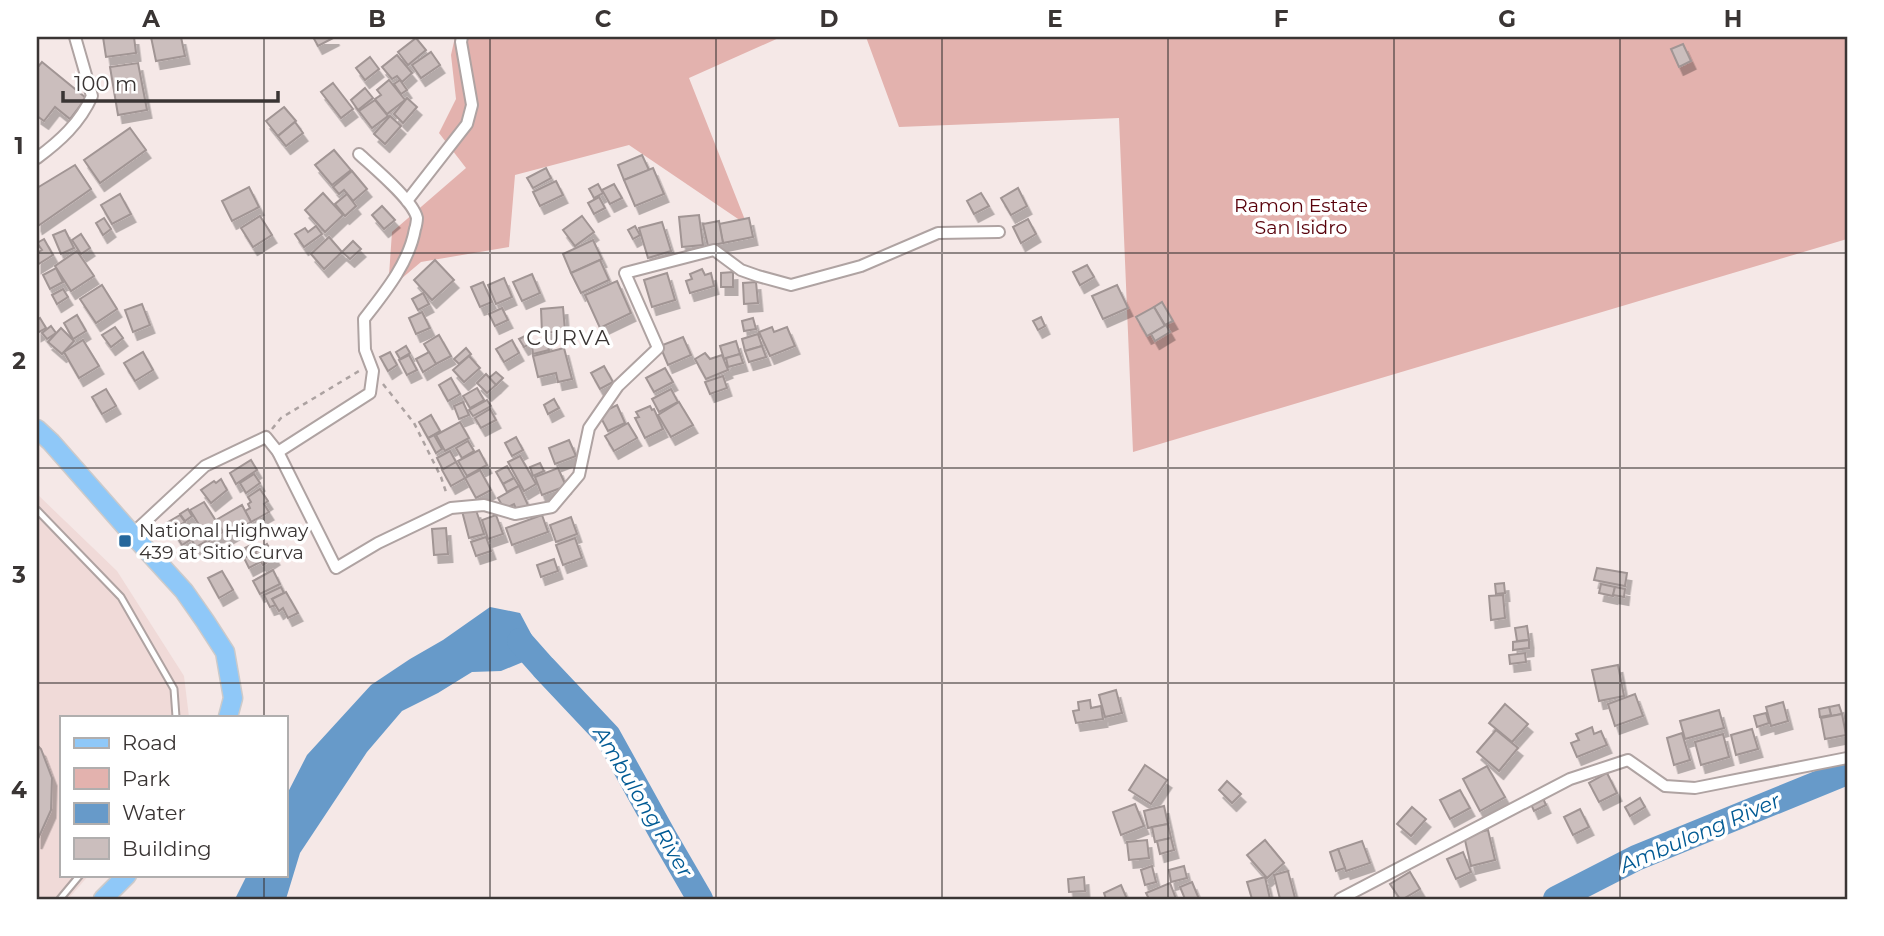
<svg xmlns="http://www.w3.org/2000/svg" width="1884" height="936" font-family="Montserrat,sans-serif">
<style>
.built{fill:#f0dad8}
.green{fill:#e3b2ae}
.water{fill:#679ac9}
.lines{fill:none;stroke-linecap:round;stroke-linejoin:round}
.river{stroke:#679ac9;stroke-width:26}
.building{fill:#cbbebd;stroke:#a19594;stroke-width:2;filter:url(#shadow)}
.service-casing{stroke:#afa3a2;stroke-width:9}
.minor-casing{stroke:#afa3a2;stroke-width:14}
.primary-casing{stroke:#cccaca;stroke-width:21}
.path{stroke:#aca2a1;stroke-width:2.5;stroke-dasharray:5 5;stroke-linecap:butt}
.service{stroke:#fff;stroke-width:5}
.minor{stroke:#fff;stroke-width:10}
.primary{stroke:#8fc8f8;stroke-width:18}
.grid{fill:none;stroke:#3a3534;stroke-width:2;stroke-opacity:0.55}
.poi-dot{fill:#25679c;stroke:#fff;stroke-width:2.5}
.labels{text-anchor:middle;stroke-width:7;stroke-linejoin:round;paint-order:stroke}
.park-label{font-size:19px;fill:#58000a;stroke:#fff}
.poi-label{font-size:19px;fill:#3a3534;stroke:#fff;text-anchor:start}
.neighbourhood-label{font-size:21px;letter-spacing:2px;fill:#3a3534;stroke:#fff}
.water-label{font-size:21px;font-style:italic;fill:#005a94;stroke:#fff}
.neatline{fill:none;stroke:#3a3534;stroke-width:2.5}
.grid-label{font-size:23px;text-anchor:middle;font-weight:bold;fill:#3a3534}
</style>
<defs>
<filter id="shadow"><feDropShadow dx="4.5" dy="8" stdDeviation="0" flood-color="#0004"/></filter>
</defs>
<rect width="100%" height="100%" fill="#f5e8e7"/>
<path class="built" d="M 37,494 L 117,571 L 184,676 L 189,717 L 61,717 L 61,875 L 89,875 L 68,899 L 37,899 Z"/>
<g class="green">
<path d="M 455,37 L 781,37 L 689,78 L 747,225 L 629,145 L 515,175 L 509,247 L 421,262 L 388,290 L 392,232 L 466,168 L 439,133 L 456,99 L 451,55 Z"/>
<path d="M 866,37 L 1847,37 L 1847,239 L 1133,452 L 1119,118 L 899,127 Z"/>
</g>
<path class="water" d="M 490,607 L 520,613 L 545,660 L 543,667 L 523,662 L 501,671 L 472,672 L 438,693 L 402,711 L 367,752 L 300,853 L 286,899 L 235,899 L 247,875 L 285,875 L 285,798 L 307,755 L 371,685 L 410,659 L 443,640 Z"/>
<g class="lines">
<g class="river">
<path d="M 520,641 L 543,667 L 608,736 L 664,837 L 700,899"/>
<path d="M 1556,899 L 1636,858 L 1847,772"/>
</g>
</g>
<g class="building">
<path d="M 103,37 L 134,37 L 136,53 L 106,57 Z"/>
<path d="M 151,37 L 181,37 L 185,56 L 156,61 Z"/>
<path d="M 313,37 L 335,37 L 318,46 Z"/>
<path d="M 416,38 L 426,50 L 408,65 L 398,52 Z"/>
<path d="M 1683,44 L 1691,61 L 1679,67 L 1671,49 Z"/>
<path d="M 431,52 L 440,65 L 421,78 L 412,65 Z"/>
<path d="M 397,55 L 412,73 L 402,82 L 397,76 L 392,79 L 382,67 Z"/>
<path d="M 370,57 L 379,69 L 365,80 L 356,68 Z"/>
<path d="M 42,62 L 86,98 L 70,119 L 55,107 L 44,121 L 37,116 L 37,68 Z"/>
<path d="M 138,63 L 147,110 L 118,115 L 110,67 Z"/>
<path d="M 389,80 L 405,100 L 387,114 L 375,99 L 381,95 L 377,90 Z"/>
<path d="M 400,80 L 407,90 L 401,94 L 394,84 Z"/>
<path d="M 333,83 L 353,109 L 341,118 L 321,92 Z"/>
<path d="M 365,88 L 373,98 L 358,110 L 351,100 Z"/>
<path d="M 407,98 L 417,107 L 403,123 L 394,114 Z"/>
<path d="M 375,100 L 388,116 L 372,128 L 359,111 Z"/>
<path d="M 284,107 L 296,121 L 278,136 L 266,121 Z"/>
<path d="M 390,116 L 401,126 L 385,144 L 374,134 Z"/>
<path d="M 295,122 L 303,133 L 286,146 L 278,136 Z"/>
<path d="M 130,128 L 146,150 L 100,183 L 84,160 Z"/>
<path d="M 334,150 L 351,170 L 332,185 L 315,165 Z"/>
<path d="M 642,155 L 649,170 L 624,180 L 618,165 Z"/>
<path d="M 75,165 L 91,189 L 38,226 L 37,223 L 37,188 Z"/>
<path d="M 546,168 L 551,178 L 533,188 L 527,178 Z"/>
<path d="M 653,168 L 664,194 L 635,206 L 624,180 Z"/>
<path d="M 352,171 L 367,189 L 353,201 L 344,190 L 339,194 L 333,187 Z"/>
<path d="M 556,181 L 563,195 L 540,206 L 533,192 Z"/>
<path d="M 598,184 L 603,193 L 594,198 L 589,189 Z"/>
<path d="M 614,184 L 622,198 L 610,204 L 602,190 Z"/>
<path d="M 249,187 L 259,207 L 232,221 L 222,201 Z"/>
<path d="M 1018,188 L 1027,206 L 1011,215 L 1001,198 Z"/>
<path d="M 323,193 L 343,215 L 325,232 L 305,210 Z"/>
<path d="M 981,193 L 989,206 L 974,214 L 967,201 Z"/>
<path d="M 120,194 L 131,214 L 112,224 L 101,205 Z"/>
<path d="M 347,194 L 356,206 L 345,216 L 335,204 Z"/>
<path d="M 599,197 L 605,208 L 594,214 L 588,203 Z"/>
<path d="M 382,206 L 395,220 L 384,229 L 372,215 Z"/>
<path d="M 699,215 L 703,245 L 682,247 L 679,217 Z"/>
<path d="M 260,216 L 272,235 L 253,247 L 241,228 Z"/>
<path d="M 582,216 L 594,232 L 575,246 L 563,230 Z"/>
<path d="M 104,218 L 111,229 L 103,235 L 96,223 Z"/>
<path d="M 749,218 L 753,237 L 723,243 L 719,224 Z"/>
<path d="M 1028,219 L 1036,234 L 1021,243 L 1013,227 Z"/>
<path d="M 719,221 L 723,243 L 708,246 L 703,224 Z"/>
<path d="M 662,222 L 671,251 L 648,258 L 639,228 Z"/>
<path d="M 316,226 L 322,234 L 304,247 L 295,234 L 305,228 L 308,232 Z"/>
<path d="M 635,226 L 640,235 L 633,239 L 628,230 Z"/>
<path d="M 65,230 L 74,248 L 61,254 L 53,235 Z"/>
<path d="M 81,234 L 90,248 L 81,254 L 72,240 Z"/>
<path d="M 329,237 L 342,252 L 324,269 L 311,254 Z"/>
<path d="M 44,239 L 53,255 L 37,265 L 37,253 L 42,250 L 37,243 Z"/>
<path d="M 593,240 L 602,259 L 571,273 L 563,254 Z"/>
<path d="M 353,241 L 361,249 L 350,259 L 342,252 Z"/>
<path d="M 77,251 L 94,276 L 71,291 L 55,266 Z"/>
<path d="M 435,260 L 454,280 L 432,300 L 414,280 Z"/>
<path d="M 600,260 L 609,280 L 581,293 L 571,273 Z"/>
<path d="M 1087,265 L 1094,277 L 1080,285 L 1073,272 Z"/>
<path d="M 56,268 L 63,282 L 50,289 L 43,275 Z"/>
<path d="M 702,269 L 705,275 L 711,273 L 714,286 L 690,293 L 686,281 L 692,279 L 690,274 Z"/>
<path d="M 733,272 L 733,287 L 721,287 L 721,273 Z"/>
<path d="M 667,273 L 675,300 L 652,307 L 644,280 Z"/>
<path d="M 532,274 L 540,293 L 522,301 L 513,282 Z"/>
<path d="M 504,278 L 512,297 L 496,304 L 488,285 Z"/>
<path d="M 617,281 L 631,313 L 600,328 L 585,295 Z"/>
<path d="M 483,282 L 492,302 L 480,307 L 471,287 Z"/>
<path d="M 756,282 L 758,303 L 744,304 L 743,283 Z"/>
<path d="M 102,285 L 117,309 L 96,323 L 80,299 Z"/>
<path d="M 1117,285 L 1128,308 L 1103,319 L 1092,296 Z"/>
<path d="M 63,289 L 68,297 L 57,304 L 52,295 Z"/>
<path d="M 423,293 L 429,304 L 418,310 L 412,299 Z"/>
<path d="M 1162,302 L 1173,321 L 1165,325 L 1154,307 Z"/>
<path d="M 142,304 L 150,325 L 133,332 L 125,310 Z"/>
<path d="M 563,307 L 565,331 L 542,333 L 541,309 Z"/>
<path d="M 1154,307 L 1165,326 L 1147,336 L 1136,317 Z"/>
<path d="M 502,308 L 508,320 L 495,326 L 489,314 Z"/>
<path d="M 422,312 L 430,328 L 416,334 L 409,318 Z"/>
<path d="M 77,315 L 86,331 L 73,339 L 64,323 Z"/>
<path d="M 1041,317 L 1045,326 L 1038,330 L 1033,321 Z"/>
<path d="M 40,318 L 46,328 L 37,333 L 37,320 Z"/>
<path d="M 753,318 L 756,329 L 744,331 L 742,321 Z"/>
<path d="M 1166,325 L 1170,332 L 1155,341 L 1151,334 Z"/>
<path d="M 51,326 L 56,333 L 47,339 L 42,333 Z"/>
<path d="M 115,327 L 123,338 L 111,347 L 102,335 Z"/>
<path d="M 772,327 L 774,332 L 787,327 L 795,346 L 770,356 L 759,332 Z"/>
<path d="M 61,328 L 74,341 L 62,354 L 48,342 Z"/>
<path d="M 529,334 L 533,342 L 524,347 L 519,339 Z"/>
<path d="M 758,334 L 762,346 L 745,351 L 742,339 Z"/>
<path d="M 439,335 L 451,356 L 436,364 L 424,344 Z"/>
<path d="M 683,337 L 691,355 L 668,365 L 660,346 Z"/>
<path d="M 83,340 L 99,366 L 79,378 L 64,352 Z"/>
<path d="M 512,340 L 519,353 L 504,362 L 496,349 Z"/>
<path d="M 547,341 L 549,350 L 533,354 L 532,345 Z"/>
<path d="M 736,341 L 740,354 L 724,359 L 720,346 Z"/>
<path d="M 406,346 L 410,353 L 400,359 L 396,352 Z"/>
<path d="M 762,346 L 766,357 L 749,362 L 745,351 Z"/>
<path d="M 466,348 L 471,354 L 459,364 L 454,359 Z"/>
<path d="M 564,348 L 572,379 L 558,382 L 556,373 L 538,377 L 533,356 Z"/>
<path d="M 143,352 L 153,370 L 135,381 L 124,363 Z"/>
<path d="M 390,352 L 397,365 L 388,371 L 380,357 Z"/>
<path d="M 429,352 L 436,364 L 423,372 L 416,359 Z"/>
<path d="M 705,353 L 710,359 L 722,355 L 728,370 L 706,379 L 695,359 Z"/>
<path d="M 740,354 L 743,363 L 728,367 L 726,358 Z"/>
<path d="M 409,355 L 417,370 L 407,375 L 399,360 Z"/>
<path d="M 469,356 L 480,368 L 464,382 L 453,370 Z"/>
<path d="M 604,366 L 613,382 L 600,389 L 591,373 Z"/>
<path d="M 665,368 L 673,382 L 654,392 L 646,378 Z"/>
<path d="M 496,372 L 503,378 L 496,385 L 489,378 Z"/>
<path d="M 486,374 L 496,385 L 487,393 L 477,383 Z"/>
<path d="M 723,376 L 727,388 L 710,394 L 705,382 Z"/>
<path d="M 451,378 L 460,394 L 448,401 L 439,385 Z"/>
<path d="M 477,388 L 484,400 L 470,408 L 463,396 Z"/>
<path d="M 106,389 L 116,406 L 102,414 L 92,397 Z"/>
<path d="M 671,389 L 678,402 L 659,412 L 652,399 Z"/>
<path d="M 554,399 L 559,408 L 548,414 L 544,405 Z"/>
<path d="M 487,400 L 491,406 L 473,416 L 469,410 Z"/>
<path d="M 463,402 L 469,415 L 459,419 L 454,406 Z"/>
<path d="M 679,402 L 693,425 L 671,437 L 658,415 Z"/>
<path d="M 617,405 L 625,423 L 608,431 L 599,414 Z"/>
<path d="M 650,406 L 652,410 L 654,409 L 663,429 L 645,438 L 635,418 L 639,417 L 636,412 Z"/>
<path d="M 490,409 L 496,420 L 481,428 L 475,418 Z"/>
<path d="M 431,415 L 440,431 L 428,438 L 419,422 Z"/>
<path d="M 460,422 L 469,438 L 445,451 L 436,435 Z"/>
<path d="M 628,423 L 637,438 L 614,451 L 605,436 Z"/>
<path d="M 434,435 L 442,449 L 436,453 L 428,438 Z"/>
<path d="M 516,437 L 523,450 L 512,456 L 505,443 Z"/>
<path d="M 569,440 L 576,456 L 555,464 L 549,448 Z"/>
<path d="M 468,441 L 474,451 L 462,458 L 456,448 Z"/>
<path d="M 479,450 L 487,465 L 467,476 L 458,461 Z"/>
<path d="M 450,451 L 456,462 L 443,470 L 437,458 Z"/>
<path d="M 520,456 L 536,484 L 524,491 L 508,462 Z"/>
<path d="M 251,460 L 257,470 L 236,484 L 230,473 Z"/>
<path d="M 456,462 L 465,478 L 451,486 L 442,470 Z"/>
<path d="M 540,463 L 544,471 L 533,476 L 530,467 Z"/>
<path d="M 507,466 L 514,478 L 503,484 L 496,472 Z"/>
<path d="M 558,468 L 566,486 L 542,495 L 535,477 Z"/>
<path d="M 480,470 L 491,490 L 476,498 L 465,478 Z"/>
<path d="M 254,474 L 260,483 L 246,493 L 240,483 Z"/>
<path d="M 514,478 L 519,486 L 507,492 L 503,484 Z"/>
<path d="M 221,479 L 227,490 L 211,503 L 201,490 L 214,481 L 216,483 Z"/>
<path d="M 519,486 L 528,505 L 517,511 L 514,504 L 504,509 L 498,498 Z"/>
<path d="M 260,489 L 268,501 L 264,504 L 269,512 L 251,522 L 245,511 L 250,508 L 248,504 L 251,502 L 248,497 Z"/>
<path d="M 204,502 L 223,532 L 209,541 L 190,510 Z"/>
<path d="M 242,505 L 251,522 L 226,537 L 216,520 Z"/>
<path d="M 461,507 L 476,510 L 484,534 L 469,538 Z"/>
<path d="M 188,509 L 192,516 L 185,521 L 180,514 Z"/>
<path d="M 180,515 L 185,522 L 180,525 L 190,540 L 182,545 L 168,522 Z"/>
<path d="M 496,515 L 503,534 L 488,539 L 482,520 Z"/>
<path d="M 542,515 L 548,532 L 512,545 L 506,528 Z"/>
<path d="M 571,517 L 577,534 L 556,542 L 550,525 Z"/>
<path d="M 446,528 L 448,554 L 434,555 L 432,529 Z"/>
<path d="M 201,529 L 208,540 L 196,547 L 189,536 Z"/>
<path d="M 486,537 L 491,551 L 476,556 L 471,542 Z"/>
<path d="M 575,538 L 582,558 L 563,565 L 556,545 Z"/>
<path d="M 255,543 L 258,549 L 249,554 L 245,548 Z"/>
<path d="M 267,544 L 275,557 L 263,565 L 255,552 Z"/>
<path d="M 255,552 L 260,562 L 249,568 L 244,558 Z"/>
<path d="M 554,559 L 558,571 L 541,577 L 537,565 Z"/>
<path d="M 1597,568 L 1627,573 L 1625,586 L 1594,580 Z"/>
<path d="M 273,570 L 280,584 L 260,594 L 253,581 Z"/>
<path d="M 222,571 L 233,590 L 219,598 L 208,578 Z"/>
<path d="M 1504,583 L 1505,593 L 1496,594 L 1495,584 Z"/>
<path d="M 1601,584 L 1615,587 L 1613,596 L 1599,593 Z"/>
<path d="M 281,587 L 284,593 L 272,599 L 276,605 L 270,607 L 264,595 Z"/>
<path d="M 1615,587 L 1625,589 L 1624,597 L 1613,595 Z"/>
<path d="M 286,592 L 298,613 L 288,618 L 283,608 L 279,611 L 272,599 Z"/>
<path d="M 1503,595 L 1505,618 L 1491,620 L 1489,596 Z"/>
<path d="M 1527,626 L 1529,640 L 1517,641 L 1515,628 Z"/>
<path d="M 1529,640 L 1529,648 L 1513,650 L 1513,642 Z"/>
<path d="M 1525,653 L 1526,662 L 1510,664 L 1509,655 Z"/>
<path d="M 1618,665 L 1624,696 L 1599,701 L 1592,670 Z"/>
<path d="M 1116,690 L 1122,713 L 1105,717 L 1099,695 Z"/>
<path d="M 1635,694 L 1643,716 L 1615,726 L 1608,704 Z"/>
<path d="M 1090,700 L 1091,708 L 1101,706 L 1103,719 L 1076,723 L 1073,711 L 1079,710 L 1078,702 Z"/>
<path d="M 1783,702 L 1788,721 L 1771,726 L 1766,707 Z"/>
<path d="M 1505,704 L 1528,724 L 1512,742 L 1489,723 Z"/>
<path d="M 1839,705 L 1842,714 L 1831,716 L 1829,707 Z"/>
<path d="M 1829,707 L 1831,715 L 1820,717 L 1819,709 Z"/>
<path d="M 1719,710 L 1724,728 L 1685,739 L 1680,721 Z"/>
<path d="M 1766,713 L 1769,723 L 1757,727 L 1754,716 Z"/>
<path d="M 1842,714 L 1846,735 L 1825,739 L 1821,718 Z"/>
<path d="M 1592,727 L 1594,734 L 1601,731 L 1607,745 L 1577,757 L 1571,743 L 1579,740 L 1576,734 Z"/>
<path d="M 1752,729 L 1758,749 L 1736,755 L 1731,735 Z"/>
<path d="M 1496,730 L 1518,748 L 1499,771 L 1477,752 Z"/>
<path d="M 1682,733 L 1690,760 L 1674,765 L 1667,738 Z"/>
<path d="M 1723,734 L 1729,757 L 1701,765 L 1695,742 Z"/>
<path d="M 37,745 L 41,749 L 52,778 L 51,810 L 37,841 Z"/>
<path d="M 1145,765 L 1167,780 L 1151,804 L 1129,790 Z"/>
<path d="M 1487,766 L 1505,797 L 1480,811 L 1463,779 Z"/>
<path d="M 1607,773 L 1617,793 L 1599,802 L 1589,783 Z"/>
<path d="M 1227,781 L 1241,794 L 1232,803 L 1219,790 Z"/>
<path d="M 1460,790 L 1470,808 L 1450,819 L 1440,800 Z"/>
<path d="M 1542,796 L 1546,805 L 1534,811 L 1530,802 Z"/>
<path d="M 1640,798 L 1645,807 L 1630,816 L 1625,807 Z"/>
<path d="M 1135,804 L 1144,826 L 1121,835 L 1113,812 Z"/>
<path d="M 1164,806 L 1168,824 L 1148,828 L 1144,811 Z"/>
<path d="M 1412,807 L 1426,819 L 1411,836 L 1397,824 Z"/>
<path d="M 1580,809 L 1589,827 L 1573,835 L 1564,817 Z"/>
<path d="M 1168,824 L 1171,838 L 1155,842 L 1152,827 Z"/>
<path d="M 1488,830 L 1495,860 L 1471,866 L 1464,836 Z"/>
<path d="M 1171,838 L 1174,850 L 1160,854 L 1157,841 Z"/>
<path d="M 1147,840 L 1149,858 L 1129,860 L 1127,842 Z"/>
<path d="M 1265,840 L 1284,863 L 1267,878 L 1247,855 Z"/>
<path d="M 1362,841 L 1370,863 L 1346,871 L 1338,849 Z"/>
<path d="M 1338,849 L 1345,868 L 1336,871 L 1330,852 Z"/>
<path d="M 1463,852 L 1471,872 L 1456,879 L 1447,859 Z"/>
<path d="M 1152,866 L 1156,882 L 1145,885 L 1141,870 Z"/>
<path d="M 1184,866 L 1187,878 L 1171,882 L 1169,870 Z"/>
<path d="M 1288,871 L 1295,898 L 1280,899 L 1274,875 Z"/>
<path d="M 1410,872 L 1420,889 L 1403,899 L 1400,899 L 1390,884 Z"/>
<path d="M 1084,877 L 1085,891 L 1069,892 L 1068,879 Z"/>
<path d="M 1265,877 L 1270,899 L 1252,899 L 1247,882 Z"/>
<path d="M 1192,882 L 1199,899 L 1185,899 L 1180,887 Z"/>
<path d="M 1170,883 L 1176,899 L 1149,899 L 1146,893 Z"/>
<path d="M 1121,885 L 1127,899 L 1106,899 L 1104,893 Z"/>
</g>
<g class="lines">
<g class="service-casing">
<g id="service">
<path d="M 37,510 L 121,597 L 174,689 L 176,717"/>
<path d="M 60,899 L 80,875"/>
</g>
</g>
<g class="minor-casing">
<g id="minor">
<path d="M 37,158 C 60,141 80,123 92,96 L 75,37"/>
<path d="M 407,201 L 467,124 L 472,105 L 461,42 L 462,37"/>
<path d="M 278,452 L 370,393 L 373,371 L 365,350 L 364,319 C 385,292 409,263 415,229 C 416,227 417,220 417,218 C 413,200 373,167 359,154"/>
<path d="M 132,534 L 205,466 L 266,437 L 278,452 L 336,568 L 378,543 L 451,508 L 484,505 L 515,514 L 552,507 L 579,475 L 589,428 L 618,386 L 658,348 L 625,273 L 714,250 L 741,270 L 758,276 L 791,285 L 861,266 L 938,233 L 999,232"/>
<path d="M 1340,899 L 1570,779 L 1628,760 L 1665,786 L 1695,788 L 1847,758"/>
</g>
</g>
<g class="primary-casing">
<g id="primary">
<path d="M 37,429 L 51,442 L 132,534 L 184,591 L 205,621 L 225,652 L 233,698 L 228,717"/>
<path d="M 103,899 L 127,875"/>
</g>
</g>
<g class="path">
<path d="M 383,384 L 414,423 L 441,477 L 447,495"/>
<path d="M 272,429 L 281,418 L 359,371"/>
</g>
<use href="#service" class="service"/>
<use href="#minor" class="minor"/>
<use href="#primary" class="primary"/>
</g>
<path class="grid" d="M 264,37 L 264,717M 490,37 L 490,899M 716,37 L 716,899M 942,37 L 942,899M 1168,37 L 1168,899M 1394,37 L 1394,899M 1620,37 L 1620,899M 37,253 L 1847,253M 37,468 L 1847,468M 37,683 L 1847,683M 264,875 L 264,899"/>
<rect class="poi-dot" x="118" y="534" width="14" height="14" rx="3.5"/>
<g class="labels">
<g class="park-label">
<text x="1301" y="212">Ramon Estate<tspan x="1301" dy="22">San Isidro</tspan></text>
</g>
<g class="poi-label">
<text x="139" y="537">National Highway<tspan x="139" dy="22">439 at Sitio Curva</tspan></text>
</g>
<g class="neighbourhood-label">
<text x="569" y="345">CURVA</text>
</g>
<g class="water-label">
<text transform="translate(643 802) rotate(59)" y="7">Ambulong River</text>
<text transform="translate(1700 833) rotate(-23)" y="7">Ambulong River</text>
</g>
</g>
<rect width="1884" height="936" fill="none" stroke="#ffffff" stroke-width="77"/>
<rect x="60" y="716" width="228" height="161" fill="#ffffff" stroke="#b0aeae" stroke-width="2"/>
<rect x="74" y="738" width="35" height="10" fill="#8fc8f8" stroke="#b0aeae" stroke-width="2"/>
<text x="122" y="750" font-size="21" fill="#3a3534">Road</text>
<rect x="74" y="768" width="35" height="21" fill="#e3b2ae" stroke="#b0aeae" stroke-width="2"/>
<text x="122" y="786" font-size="21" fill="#3a3534">Park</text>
<rect x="74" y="803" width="35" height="21" fill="#679ac9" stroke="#b0aeae" stroke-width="2"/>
<text x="122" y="820" font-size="21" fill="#3a3534">Water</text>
<rect x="74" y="838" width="35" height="21" fill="#cbbebd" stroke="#b0aeae" stroke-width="2"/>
<text x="122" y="856" font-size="21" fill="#3a3534">Building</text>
<path d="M63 91v10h215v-10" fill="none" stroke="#3a3534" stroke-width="3.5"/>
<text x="74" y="91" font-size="21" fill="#3a3534" stroke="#ffffff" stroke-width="5" paint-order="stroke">100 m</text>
<rect x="38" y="38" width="1808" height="860" class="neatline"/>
<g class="grid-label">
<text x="151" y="27">A</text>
<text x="377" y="27">B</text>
<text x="603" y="27">C</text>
<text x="829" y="27">D</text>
<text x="1055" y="27">E</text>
<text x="1281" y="27">F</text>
<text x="1507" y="27">G</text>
<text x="1733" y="27">H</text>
<text x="19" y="154">1</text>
<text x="19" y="369">2</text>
<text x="19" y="583">3</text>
<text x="19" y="798">4</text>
</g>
</svg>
